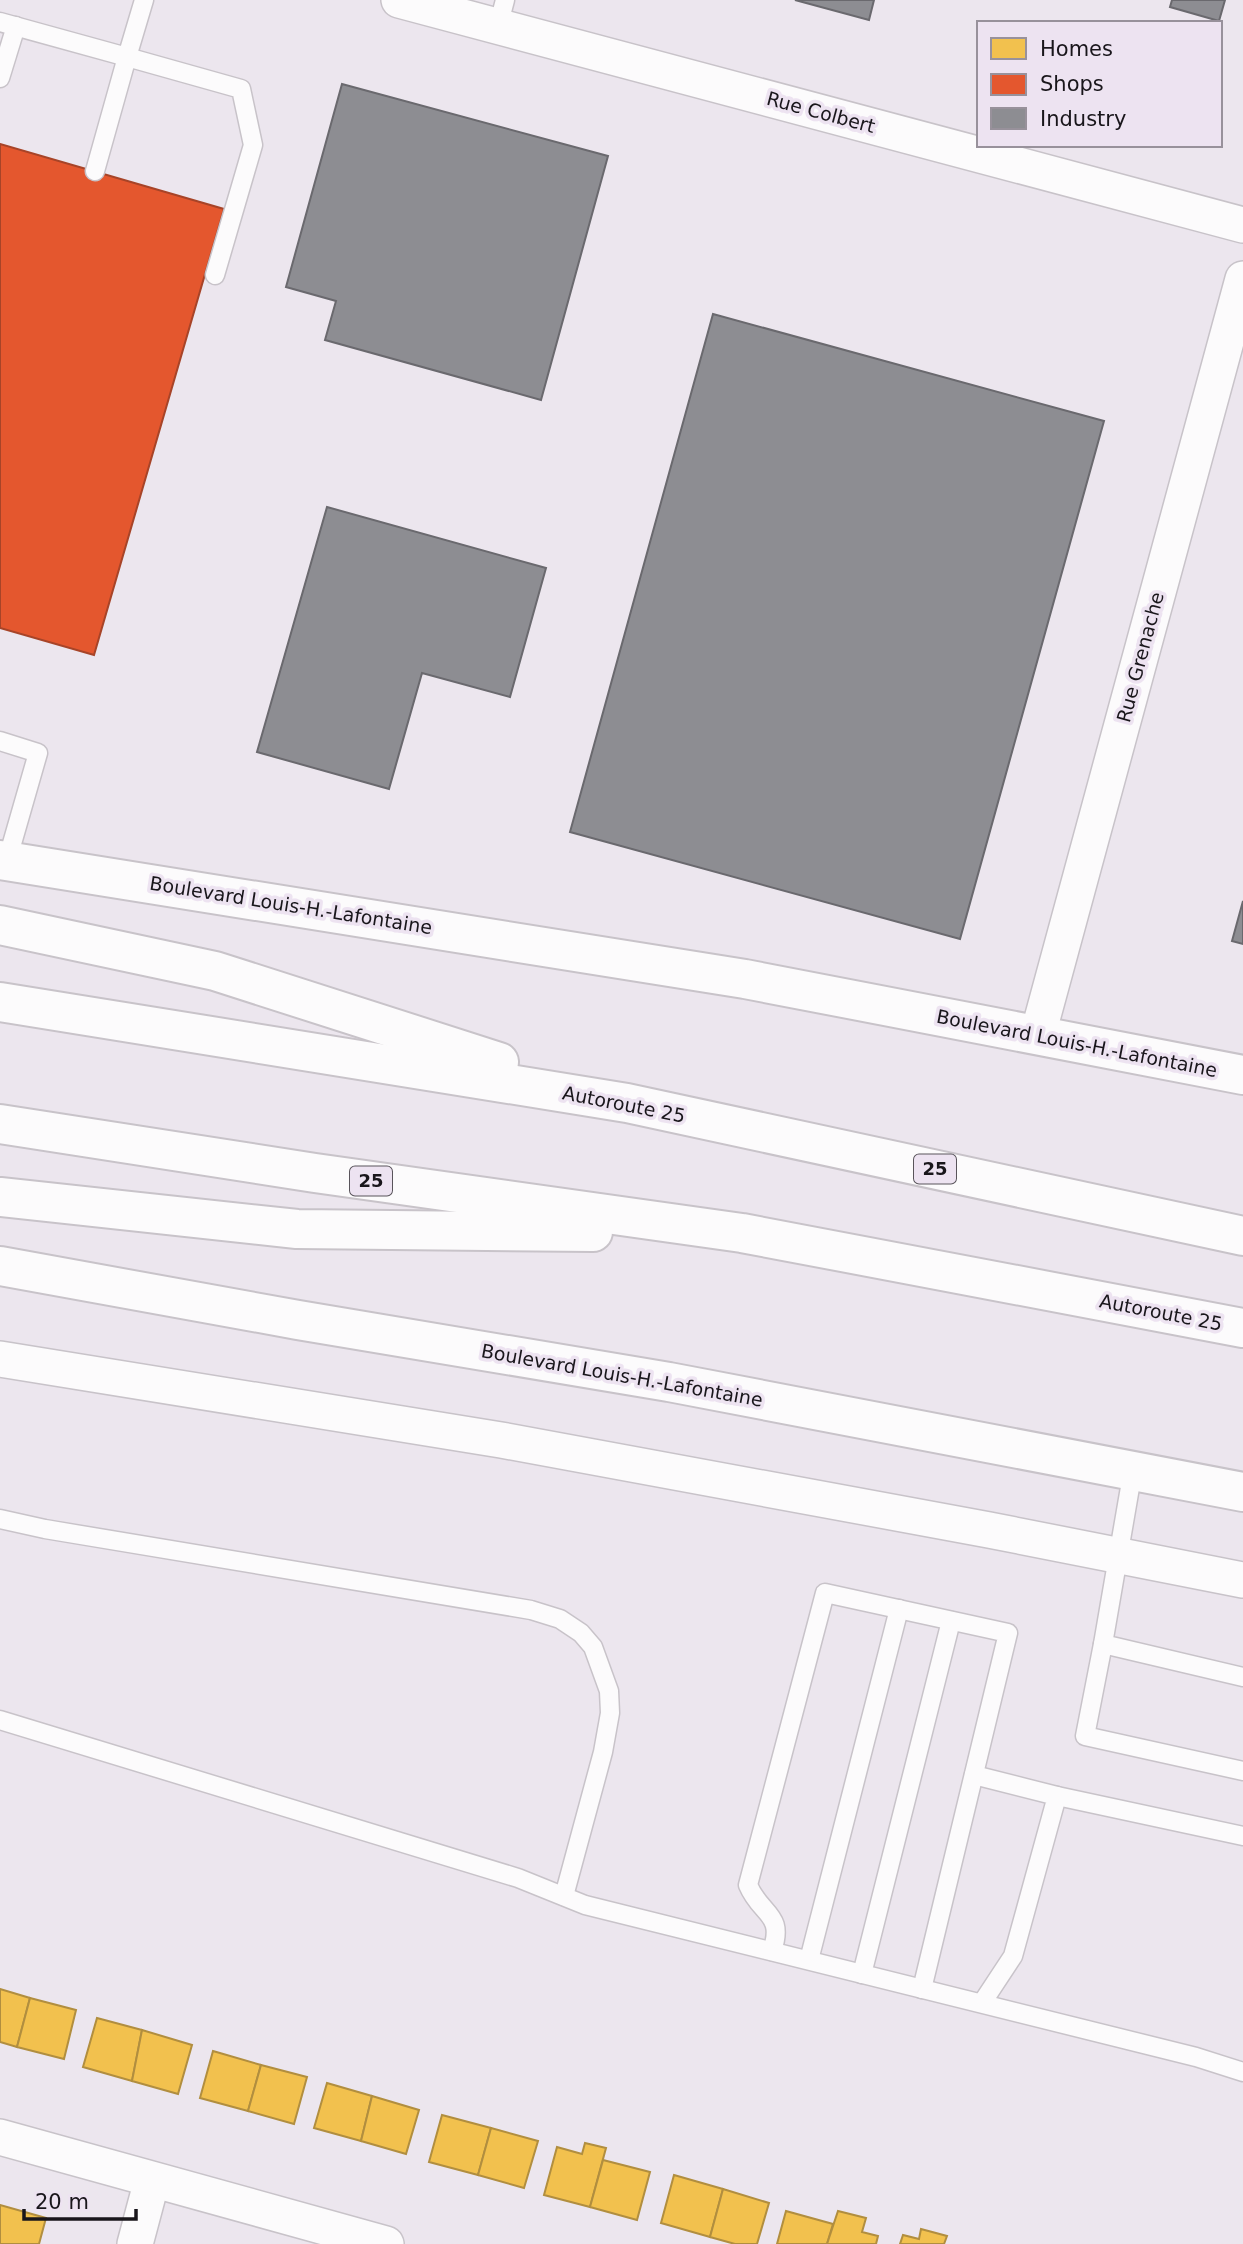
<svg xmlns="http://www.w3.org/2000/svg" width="1243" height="2244" font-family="'DejaVu Sans',sans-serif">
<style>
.homes{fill:#f2c14e;stroke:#b18e3f;stroke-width:2}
.shops{fill:#e4572e;stroke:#a74428;stroke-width:2}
.industry{fill:#8d8d92;stroke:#6a696e;stroke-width:2}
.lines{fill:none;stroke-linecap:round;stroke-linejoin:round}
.service-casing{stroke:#c8c3c9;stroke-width:21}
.minor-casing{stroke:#c8c3c9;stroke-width:38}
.secondary-casing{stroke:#c8c3c9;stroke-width:42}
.motorway-casing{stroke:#c8c3c9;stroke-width:42}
.service{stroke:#fcfbfc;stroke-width:18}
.minor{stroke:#fcfbfc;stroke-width:35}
.secondary{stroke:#fcfbfc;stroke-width:38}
.motorway{stroke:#fcfbfc;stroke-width:38}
.labels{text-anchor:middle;stroke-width:7;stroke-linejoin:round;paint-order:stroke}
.shield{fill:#ede3f1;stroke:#59545b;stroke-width:2}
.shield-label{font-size:18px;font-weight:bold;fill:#19161b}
.street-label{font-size:19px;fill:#19161b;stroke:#ede3f1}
</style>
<rect width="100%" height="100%" fill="#ece6ee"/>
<g class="homes">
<path d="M 0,1989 L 30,1998 L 17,2047 L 0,2042 Z"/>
<path d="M 30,1998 L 76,2010 L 64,2059 L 17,2047 Z"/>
<path d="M 97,2018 L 142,2030 L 132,2081 L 83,2067 Z"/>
<path d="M 142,2030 L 192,2045 L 178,2094 L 132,2081 Z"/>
<path d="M 213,2051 L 261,2065 L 248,2111 L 200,2098 Z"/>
<path d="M 261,2065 L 307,2077 L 294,2124 L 248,2111 Z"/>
<path d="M 327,2083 L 372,2096 L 361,2141 L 314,2128 Z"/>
<path d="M 372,2096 L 419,2110 L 406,2154 L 361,2141 Z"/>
<path d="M 442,2115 L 491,2128 L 478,2175 L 429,2162 Z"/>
<path d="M 491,2128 L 538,2141 L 524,2188 L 478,2175 Z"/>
<path d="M 585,2143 L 606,2148 L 590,2207 L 544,2195 L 557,2147 L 582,2154 Z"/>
<path d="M 603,2160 L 650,2172 L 637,2220 L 590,2207 Z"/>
<path d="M 674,2175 L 723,2189 L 710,2237 L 661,2223 Z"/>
<path d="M 723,2189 L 769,2203 L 757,2244 L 735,2244 L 710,2237 Z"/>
<path d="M 0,2205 L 46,2218 L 39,2244 L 0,2244 Z"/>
<path d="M 786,2211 L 833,2224 L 827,2244 L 777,2244 Z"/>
<path d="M 838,2211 L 866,2218 L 862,2232 L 878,2236 L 876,2244 L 827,2244 Z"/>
<path d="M 921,2229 L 947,2236 L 944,2244 L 900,2244 L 903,2235 L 919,2239 Z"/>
</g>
<path class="shops" d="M 0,144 L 224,209 L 94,655 L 0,628 Z"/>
<g class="industry">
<path d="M 795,0 L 874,0 L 869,20 Z"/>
<path d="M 1172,0 L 1225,0 L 1219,21 L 1170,7 Z"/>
<path d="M 342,84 L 608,156 L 541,400 L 325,340 L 336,301 L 286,287 Z"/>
<path d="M 713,314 L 1104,421 L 960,939 L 570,832 Z"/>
<path d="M 327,507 L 546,568 L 510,697 L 422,673 L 389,789 L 257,752 Z"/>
<path d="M 1243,901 L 1243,944 L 1232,941 Z"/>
</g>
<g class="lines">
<g class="service-casing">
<g id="service">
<path d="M 0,22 L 127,57 L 144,0"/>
<path d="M 498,27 L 505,0"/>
<path d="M 0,78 L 16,26"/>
<path d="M 95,171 L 127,57 L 241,89 L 253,145 L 215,275"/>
<path d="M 0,741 L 38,753 L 7,861"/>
<path d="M 1133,1470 L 1103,1644 L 1243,1677"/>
<path d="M 0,1519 L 45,1529 L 531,1610 L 560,1619 L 581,1633 L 593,1647 L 609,1691 L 610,1713 L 603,1752 L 564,1896"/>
<path d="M 1103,1644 L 1085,1736 L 1243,1771"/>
<path d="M 0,1720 L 518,1878 L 585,1905 L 1196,2057 L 1243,2072"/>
<path d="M 974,1775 L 1057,1796 L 1013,1956 L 982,2003"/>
<path d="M 1057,1796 L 1243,1836"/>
<path d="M 772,1951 C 785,1913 761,1916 748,1885 L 825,1593 L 1008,1633 L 922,1989"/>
<path d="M 809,1960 L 899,1609"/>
<path d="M 862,1974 L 951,1621"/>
</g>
</g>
<g class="minor-casing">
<g id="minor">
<path d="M 399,0 L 1243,225"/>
<path d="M 1038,1034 L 1243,279"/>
<path d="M 0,1359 L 501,1440 L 989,1530 L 1243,1580"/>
<path d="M 0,2137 L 386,2244"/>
<path d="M 135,2244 L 152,2180"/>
</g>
</g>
<g class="secondary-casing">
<g id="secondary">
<path d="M 0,860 L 745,979 L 1243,1075"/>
<path d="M 0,1266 L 298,1320 L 669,1382 L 1243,1492"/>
</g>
</g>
<g class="motorway-casing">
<g id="motorway">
<path d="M 0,925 L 215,971 L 499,1062"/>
<path d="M 0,1002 L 627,1103 L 1243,1236"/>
<path d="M 0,1124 L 315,1173 L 742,1233 L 1243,1328"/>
<path d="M 0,1197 L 297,1229 L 593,1232"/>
</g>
</g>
<use href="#service" class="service"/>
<use href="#minor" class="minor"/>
<use href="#secondary" class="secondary"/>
<use href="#motorway" class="motorway"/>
</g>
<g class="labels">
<g class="shield">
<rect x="914" y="1154.5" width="42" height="29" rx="5"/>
<rect x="350" y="1166.5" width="42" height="29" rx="5"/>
</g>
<g class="shield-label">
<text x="935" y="1175">25</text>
<text x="371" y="1187">25</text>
</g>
<g class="street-label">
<text transform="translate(821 112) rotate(15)" y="7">Rue Colbert</text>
<text transform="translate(1140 657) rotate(-75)" y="7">Rue Grenache</text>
<text transform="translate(291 905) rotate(9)" y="7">Boulevard Louis-H.-Lafontaine</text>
<text transform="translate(1077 1043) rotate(11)" y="7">Boulevard Louis-H.-Lafontaine</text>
<text transform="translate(624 1104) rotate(11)" y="7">Autoroute 25</text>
<text transform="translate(1161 1312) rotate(11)" y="7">Autoroute 25</text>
<text transform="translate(622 1375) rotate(10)" y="7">Boulevard Louis-H.-Lafontaine</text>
</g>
</g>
<rect x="977" y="21" width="245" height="126" fill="#ede3f1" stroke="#98919b" stroke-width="2"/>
<rect x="991" y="38" width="35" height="21" fill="#f2c14e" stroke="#98919b" stroke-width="2"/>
<text x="1040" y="56" font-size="21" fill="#19161b">Homes</text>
<rect x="991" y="74" width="35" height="21" fill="#e4572e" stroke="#98919b" stroke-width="2"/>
<text x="1040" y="91" font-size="21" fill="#19161b">Shops</text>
<rect x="991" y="108" width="35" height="21" fill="#8d8d92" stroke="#98919b" stroke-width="2"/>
<text x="1040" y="126" font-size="21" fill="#19161b">Industry</text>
<path d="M24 2209v10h112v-10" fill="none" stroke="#19161b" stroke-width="3.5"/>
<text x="35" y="2209" font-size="21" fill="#19161b" stroke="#ede3f1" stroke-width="5" paint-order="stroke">20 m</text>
</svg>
